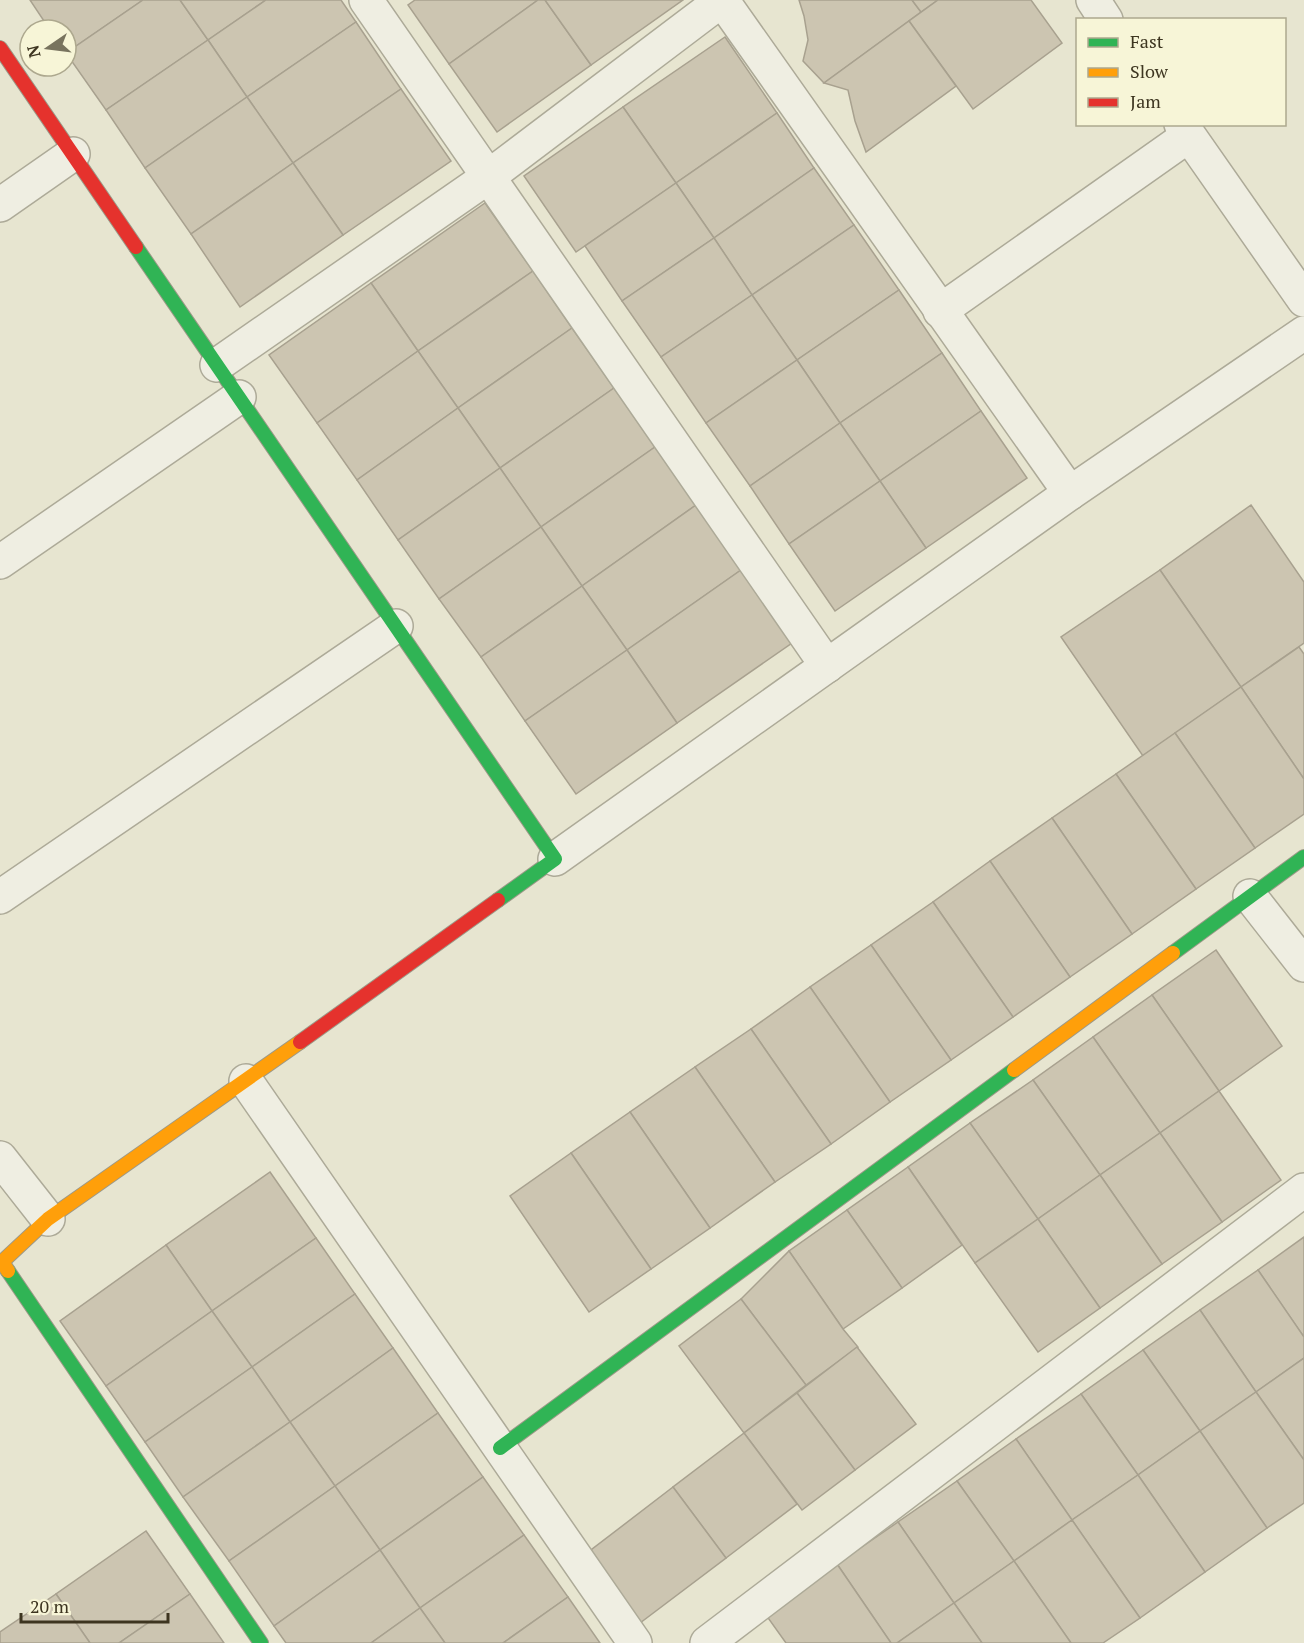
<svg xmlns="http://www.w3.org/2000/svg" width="1304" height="1643" font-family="'PT Serif',serif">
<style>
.building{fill:#ccc5b1;stroke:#a8a18f;stroke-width:1.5}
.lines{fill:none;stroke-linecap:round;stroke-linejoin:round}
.street-casing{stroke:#adaa98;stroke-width:36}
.fast-casing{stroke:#9c9988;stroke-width:16}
.slow-casing{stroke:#9c9988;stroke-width:16}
.jam-casing{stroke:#9c9988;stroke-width:16}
.street{stroke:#efeee2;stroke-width:33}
.fast{stroke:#30b455;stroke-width:14}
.slow{stroke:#ff9f0a;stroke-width:14}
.jam{stroke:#e5322d;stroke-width:14}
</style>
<rect width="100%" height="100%" fill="#e7e5d0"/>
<g class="building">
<path d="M 30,0 L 143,0 L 66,53 L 66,30 L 50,30 Z"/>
<path d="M 143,0 L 180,0 L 208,40 L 106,110 L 66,53 Z"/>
<path d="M 180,0 L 266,0 L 208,40 Z"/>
<path d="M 266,0 L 341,0 L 356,22 L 247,97 L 208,40 Z"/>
<path d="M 415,0 L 538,0 L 449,64 L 408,5 Z"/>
<path d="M 538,0 L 545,0 L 591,65 L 497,132 L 449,64 Z"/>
<path d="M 545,0 L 683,0 L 591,65 Z"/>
<path d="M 799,0 L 912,0 L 921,12 L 824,83 L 803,61 L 808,40 L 804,16 Z"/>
<path d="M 912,0 L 938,0 L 921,12 Z"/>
<path d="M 938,0 L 1031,0 L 1062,43 L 973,109 L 909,21 Z"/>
<path d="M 909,21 L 956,86 L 866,152 L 855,121 L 848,90 L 824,83 Z"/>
<path d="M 356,22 L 401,89 L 293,163 L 247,97 Z"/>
<path d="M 725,37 L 777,113 L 676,183 L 623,107 Z"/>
<path d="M 208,40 L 247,97 L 145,168 L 106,110 Z"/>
<path d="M 401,89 L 451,161 L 343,235 L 293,163 Z"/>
<path d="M 247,97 L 293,163 L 191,234 L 145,168 Z"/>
<path d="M 623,107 L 676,183 L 576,252 L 524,176 Z"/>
<path d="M 777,113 L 814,168 L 714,238 L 676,183 Z"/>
<path d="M 293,163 L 343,235 L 240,307 L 191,234 Z"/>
<path d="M 814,168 L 854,225 L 752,295 L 714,238 Z"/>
<path d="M 676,183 L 714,238 L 622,301 L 585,246 Z"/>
<path d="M 485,203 L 533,271 L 418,351 L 371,283 Z"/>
<path d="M 854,225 L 899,290 L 797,360 L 752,295 Z"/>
<path d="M 714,238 L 752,295 L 661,357 L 622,301 Z"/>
<path d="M 533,271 L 572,328 L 458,408 L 418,351 Z"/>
<path d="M 371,283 L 418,351 L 317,423 L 269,355 Z"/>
<path d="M 899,290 L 942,353 L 840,423 L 797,360 Z"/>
<path d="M 752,295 L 797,360 L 706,423 L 661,357 Z"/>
<path d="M 572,328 L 614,388 L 500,468 L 458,408 Z"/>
<path d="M 418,351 L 458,408 L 357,480 L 317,423 Z"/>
<path d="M 942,353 L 981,411 L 880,481 L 840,423 Z"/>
<path d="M 797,360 L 840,423 L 750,486 L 706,423 Z"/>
<path d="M 614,388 L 655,447 L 541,527 L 500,468 Z"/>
<path d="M 458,408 L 500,468 L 398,540 L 357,480 Z"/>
<path d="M 981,411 L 1027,478 L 926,548 L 880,481 Z"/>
<path d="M 840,423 L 880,481 L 789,544 L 750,486 Z"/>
<path d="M 655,447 L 696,505 L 582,586 L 541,527 Z"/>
<path d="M 500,468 L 541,527 L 439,599 L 398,540 Z"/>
<path d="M 880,481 L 926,548 L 835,611 L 789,544 Z"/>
<path d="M 696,505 L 741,570 L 627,650 L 582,586 Z"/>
<path d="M 1251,505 L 1304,582 L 1304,643 L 1241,687 L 1160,570 Z"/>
<path d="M 541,527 L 582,586 L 481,657 L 439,599 Z"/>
<path d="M 741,570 L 792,643 L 677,723 L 627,650 Z"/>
<path d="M 1160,570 L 1241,687 L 1143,756 L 1061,637 Z"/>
<path d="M 582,586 L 627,650 L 525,721 L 481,657 Z"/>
<path d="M 1299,647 L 1304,654 L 1304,779 L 1241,687 Z"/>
<path d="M 627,650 L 677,723 L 576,794 L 525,721 Z"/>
<path d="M 1241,687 L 1304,779 L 1304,814 L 1255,848 L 1175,733 Z"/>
<path d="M 1175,733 L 1255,848 L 1196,889 L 1116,774 Z"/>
<path d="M 1116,774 L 1196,889 L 1132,934 L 1052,818 Z"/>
<path d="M 1052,818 L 1132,934 L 1070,977 L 990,861 Z"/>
<path d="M 990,861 L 1070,977 L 1013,1017 L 933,902 Z"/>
<path d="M 933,902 L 1013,1017 L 951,1060 L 871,945 Z"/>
<path d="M 871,945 L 951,1060 L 890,1102 L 810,987 Z"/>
<path d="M 1216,950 L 1282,1046 L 1219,1091 L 1152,995 Z"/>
<path d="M 810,987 L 890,1102 L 831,1144 L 751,1029 Z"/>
<path d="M 1152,995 L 1219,1091 L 1160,1133 L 1093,1037 Z"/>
<path d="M 751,1029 L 831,1144 L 775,1182 L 695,1067 Z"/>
<path d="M 1093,1037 L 1160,1133 L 1100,1175 L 1033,1080 Z"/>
<path d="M 695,1067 L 775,1182 L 710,1228 L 630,1112 Z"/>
<path d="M 1033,1080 L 1100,1175 L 1038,1219 L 970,1123 Z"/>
<path d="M 1219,1091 L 1281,1180 L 1222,1222 L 1160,1133 Z"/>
<path d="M 630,1112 L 710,1228 L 651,1269 L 571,1153 Z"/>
<path d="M 970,1123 L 1038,1219 L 975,1263 L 908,1167 Z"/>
<path d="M 1160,1133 L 1222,1222 L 1162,1264 L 1100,1175 Z"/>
<path d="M 571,1153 L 651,1269 L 589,1312 L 510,1196 Z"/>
<path d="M 908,1167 L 962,1245 L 902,1288 L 847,1210 Z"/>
<path d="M 270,1172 L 316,1238 L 212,1311 L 166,1245 Z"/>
<path d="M 1100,1175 L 1162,1264 L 1100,1308 L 1038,1219 Z"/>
<path d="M 847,1210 L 902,1288 L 843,1329 L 789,1251 Z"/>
<path d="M 1038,1219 L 1100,1308 L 1038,1352 L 975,1263 Z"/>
<path d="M 1304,1237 L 1304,1337 L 1258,1270 Z"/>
<path d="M 316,1238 L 355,1294 L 252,1367 L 212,1311 Z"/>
<path d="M 166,1245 L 212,1311 L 106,1386 L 60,1321 Z"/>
<path d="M 789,1251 L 843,1329 L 858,1347 L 806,1385 L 741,1299 Z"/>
<path d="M 1258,1270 L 1304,1337 L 1304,1358 L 1256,1392 L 1200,1310 Z"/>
<path d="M 355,1294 L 393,1348 L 290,1422 L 252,1367 Z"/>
<path d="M 741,1299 L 806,1385 L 744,1433 L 679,1346 Z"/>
<path d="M 1200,1310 L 1256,1392 L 1200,1431 L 1143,1350 Z"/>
<path d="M 212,1311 L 252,1367 L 145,1442 L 106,1386 Z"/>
<path d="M 857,1347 L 916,1424 L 855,1470 L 797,1393 Z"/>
<path d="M 393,1348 L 438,1413 L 335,1486 L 290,1422 Z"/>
<path d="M 1143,1350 L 1200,1431 L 1138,1475 L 1081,1394 Z"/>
<path d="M 1304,1358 L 1304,1460 L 1256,1392 Z"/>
<path d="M 252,1367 L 290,1422 L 183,1497 L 145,1442 Z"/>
<path d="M 1256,1392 L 1304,1460 L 1304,1503 L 1267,1528 L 1200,1431 Z"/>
<path d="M 797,1393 L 855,1470 L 802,1510 L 744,1433 Z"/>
<path d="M 1081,1394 L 1138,1475 L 1072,1520 L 1016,1439 Z"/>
<path d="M 438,1413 L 483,1477 L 380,1550 L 335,1486 Z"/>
<path d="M 290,1422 L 335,1486 L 229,1561 L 183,1497 Z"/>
<path d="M 1200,1431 L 1267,1528 L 1205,1572 L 1138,1475 Z"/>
<path d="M 744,1433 L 797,1504 L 726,1558 L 673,1487 Z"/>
<path d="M 1016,1439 L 1072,1520 L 1014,1561 L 957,1481 Z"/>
<path d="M 1138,1475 L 1205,1572 L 1140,1618 L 1072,1520 Z"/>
<path d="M 483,1477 L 524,1535 L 420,1608 L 380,1550 Z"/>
<path d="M 957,1481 L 1014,1561 L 954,1603 L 898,1522 Z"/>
<path d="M 335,1486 L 380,1550 L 274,1626 L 229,1561 Z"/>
<path d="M 673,1487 L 726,1558 L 640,1623 L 587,1553 Z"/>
<path d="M 1072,1520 L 1140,1618 L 1103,1643 L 1071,1643 L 1014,1561 Z"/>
<path d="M 898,1522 L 954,1603 L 897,1643 L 891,1643 L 837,1564 Z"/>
<path d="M 146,1531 L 190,1594 L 119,1643 L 90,1643 L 56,1594 Z"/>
<path d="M 524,1535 L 568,1597 L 503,1643 L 445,1643 L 420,1608 Z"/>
<path d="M 380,1550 L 420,1608 L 371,1643 L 286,1643 L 274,1626 Z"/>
<path d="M 1014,1561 L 1071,1643 L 982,1643 L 954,1603 Z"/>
<path d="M 837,1564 L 891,1643 L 786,1643 L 766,1615 Z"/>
<path d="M 56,1594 L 90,1643 L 0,1643 L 0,1632 Z"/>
<path d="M 190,1594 L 224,1643 L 119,1643 Z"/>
<path d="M 568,1597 L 600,1643 L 503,1643 Z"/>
<path d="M 954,1603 L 982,1643 L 897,1643 Z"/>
<path d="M 420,1608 L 445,1643 L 371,1643 Z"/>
</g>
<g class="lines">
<g class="street-casing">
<g id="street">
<path d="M 366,0 L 827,666"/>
<path d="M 722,0 L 1070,493"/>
<path d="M 1093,0 L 1106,20"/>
<path d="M 1181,124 L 1304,300"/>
<path d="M 0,205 L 73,154"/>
<path d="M 940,311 L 1188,136"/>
<path d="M 217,365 L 488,177 L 722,0"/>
<path d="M 0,562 L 239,397"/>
<path d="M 555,859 L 1070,493 L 1304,333"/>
<path d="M 1250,896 L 1304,965"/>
<path d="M 0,897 L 396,626"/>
<path d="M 246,1081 L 635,1643"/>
<path d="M 0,1158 L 48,1219"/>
<path d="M 707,1643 L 1304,1190"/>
</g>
</g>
<g class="fast-casing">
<g id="fast">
<path d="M 136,247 L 555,859 L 498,900"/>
<path d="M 1173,953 L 1304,857"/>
<path d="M 8,1271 L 261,1643"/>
<path d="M 500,1448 L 1014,1070"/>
</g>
</g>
<g class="slow-casing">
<g id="slow">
<path d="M 1014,1070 L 1173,953"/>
<path d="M 8,1271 L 2,1262 L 48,1219 L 300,1042"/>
</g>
</g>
<g class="jam-casing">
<g id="jam">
<path d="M 0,48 L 136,247"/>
<path d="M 300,1042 L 498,900"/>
</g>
</g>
<use href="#street" class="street"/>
<use href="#fast" class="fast"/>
<use href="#slow" class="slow"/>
<use href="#jam" class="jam"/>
</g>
<rect x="1076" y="18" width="210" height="108" fill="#f7f5d7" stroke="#ada88e" stroke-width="1.5"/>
<rect x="1088" y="38" width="30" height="9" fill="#30b455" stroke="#ada88e" stroke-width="1.5"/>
<text x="1130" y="48" font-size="18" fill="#3d3520">Fast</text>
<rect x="1088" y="68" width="30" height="9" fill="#ff9f0a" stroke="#ada88e" stroke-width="1.5"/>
<text x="1130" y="78" font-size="18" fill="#3d3520">Slow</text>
<rect x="1088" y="98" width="30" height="9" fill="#e5322d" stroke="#ada88e" stroke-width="1.5"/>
<text x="1130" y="108" font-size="18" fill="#3d3520">Jam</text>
<g transform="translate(48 48) rotate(256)"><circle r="28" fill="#f7f5d7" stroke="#ada88e" stroke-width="1.5"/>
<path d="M0-4.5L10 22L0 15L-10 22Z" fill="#78735e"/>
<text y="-9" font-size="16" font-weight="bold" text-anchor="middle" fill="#3d3520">N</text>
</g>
<path d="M21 1613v9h147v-9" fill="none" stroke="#3d3520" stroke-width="3"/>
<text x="30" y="1613" font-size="18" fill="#3d3520" stroke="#f7f5d7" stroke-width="4.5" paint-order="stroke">20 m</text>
</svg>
